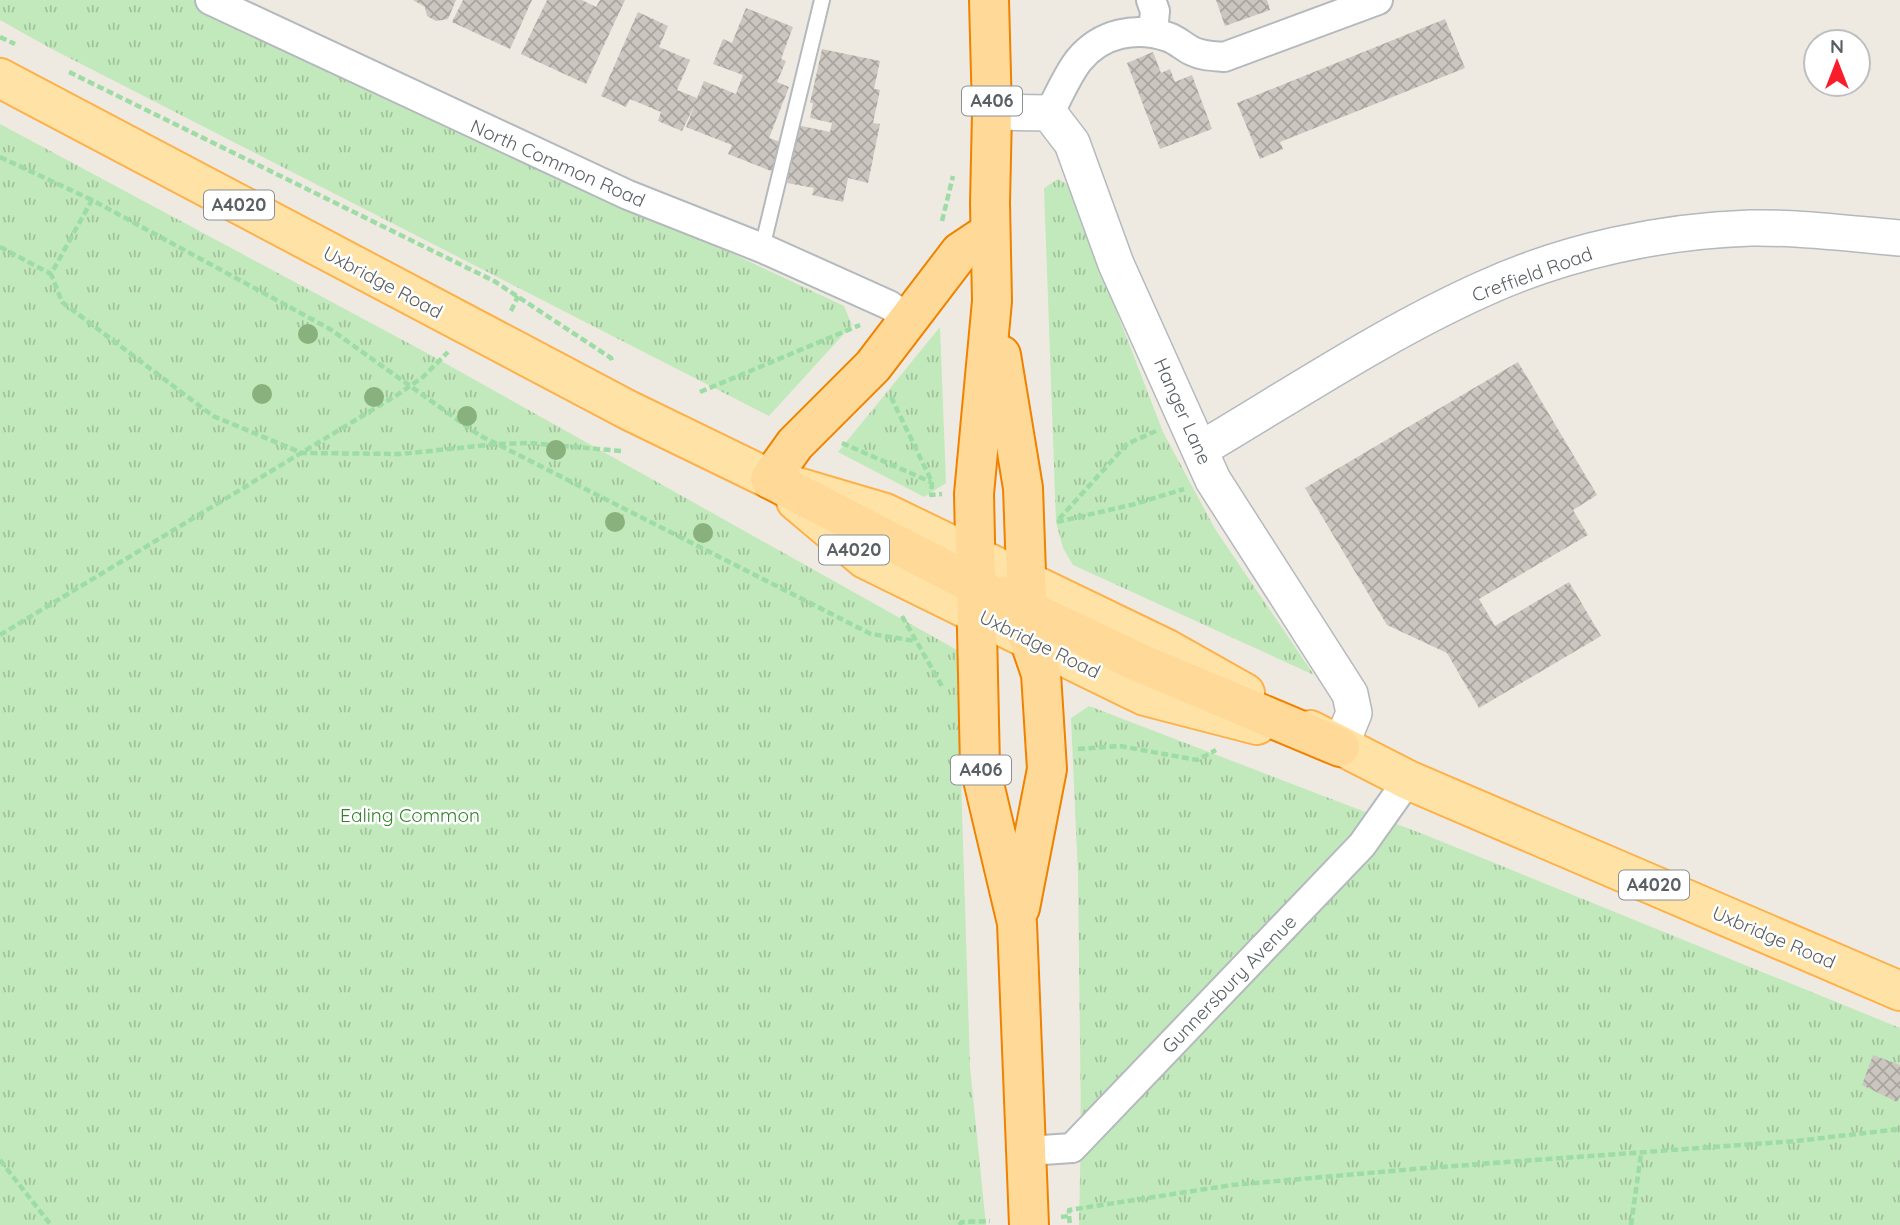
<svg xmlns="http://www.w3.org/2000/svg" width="1900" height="1225" font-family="Quicksand,sans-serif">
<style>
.park{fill:url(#park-tufts)}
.building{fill:url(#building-cross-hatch)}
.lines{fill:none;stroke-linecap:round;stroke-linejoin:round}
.service-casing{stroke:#b4b9bd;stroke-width:18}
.minor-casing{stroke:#b4b9bd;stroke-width:32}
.tertiary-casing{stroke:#b4b9bd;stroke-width:38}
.primary-casing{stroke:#feb14a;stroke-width:42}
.trunk-casing{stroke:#f08200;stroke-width:42}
.path{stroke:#9ddca4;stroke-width:4.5;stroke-dasharray:7 3.5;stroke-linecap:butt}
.service{stroke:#fff;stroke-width:14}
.minor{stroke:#fff;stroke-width:28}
.tertiary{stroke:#fff;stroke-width:35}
.primary{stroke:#ffe3a6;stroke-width:38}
.trunk{stroke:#ffd997;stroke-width:38}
.tree{fill:#88b17d}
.labels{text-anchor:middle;stroke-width:5;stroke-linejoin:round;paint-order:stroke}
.shield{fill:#fff;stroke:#8c9092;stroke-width:2}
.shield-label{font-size:18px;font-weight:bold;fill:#5a6064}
.street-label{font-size:19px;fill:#5a6064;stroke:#fff}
.park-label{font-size:19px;fill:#34822c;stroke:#fff}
</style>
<defs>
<pattern id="park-tufts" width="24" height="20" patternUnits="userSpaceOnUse" patternTransform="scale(1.75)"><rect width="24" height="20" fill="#c2e9bb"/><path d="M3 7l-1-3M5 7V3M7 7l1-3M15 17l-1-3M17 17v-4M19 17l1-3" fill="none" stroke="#a1c09c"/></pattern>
<pattern id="building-cross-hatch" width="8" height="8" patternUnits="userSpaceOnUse" patternTransform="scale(1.75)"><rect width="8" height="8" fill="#cbc7c0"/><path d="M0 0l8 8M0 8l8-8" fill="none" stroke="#a8a5a0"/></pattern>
</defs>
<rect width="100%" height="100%" fill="#eeeae1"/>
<g class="park">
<path d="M 0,0 L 193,0 L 844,306 L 852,325 L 769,416 L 48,47 L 0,20 Z"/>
<path d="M 0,124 L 425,352 L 957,650 L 970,1067 L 986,1225 L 0,1225 Z"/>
<path d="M 1058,179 L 1068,185 L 1163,432 L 1215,529 L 1314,675 L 1073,565 L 1063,548 L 1056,522 L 1044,188 Z"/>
<path d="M 940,327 L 946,483 L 924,497 L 838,452 Z"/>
<path d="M 1089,706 L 1428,836 L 1900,1028 L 1900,1225 L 1079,1225 L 1081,1127 L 1078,875 L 1071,718 Z"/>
</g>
<g class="building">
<path d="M 413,0 L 456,0 L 448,19 L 436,21 L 427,16 L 425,7 Z"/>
<path d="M 463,0 L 532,0 L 510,49 L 452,22 Z"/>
<path d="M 547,0 L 582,0 L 596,7 L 600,0 L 625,0 L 586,84 L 521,54 Z"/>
<path d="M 1216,0 L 1267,0 L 1270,10 L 1225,26 Z"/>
<path d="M 746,8 L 793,27 L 781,59 L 786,61 L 777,82 L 789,87 L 769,138 L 783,143 L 771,171 L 728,154 L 732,145 L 686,127 L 695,104 L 682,131 L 658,121 L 661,112 L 630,99 L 626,107 L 601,96 L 638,12 L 668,26 L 659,47 L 690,60 L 677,90 L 697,98 L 704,81 L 736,94 L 743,75 L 713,64 L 723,39 L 732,43 Z"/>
<path d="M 1445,19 L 1465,68 L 1280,142 L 1283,149 L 1260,159 L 1237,103 Z"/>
<path d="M 822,49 L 880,61 L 874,89 L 880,90 L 873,123 L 880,124 L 868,183 L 848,178 L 843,202 L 812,195 L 814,188 L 787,183 L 791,164 L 788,163 L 797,125 L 830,132 L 832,123 L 810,118 L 813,103 L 810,103 Z"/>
<path d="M 1153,52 L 1161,73 L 1170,69 L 1175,82 L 1192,75 L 1212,129 L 1160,149 L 1127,63 Z"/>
<path d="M 1518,362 L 1597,495 L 1573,510 L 1588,535 L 1479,599 L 1495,626 L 1569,582 L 1601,636 L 1479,708 L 1447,653 L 1387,625 L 1305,488 Z"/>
<path d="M 1873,1055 L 1900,1065 L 1900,1096 L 1897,1102 L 1862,1085 Z"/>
</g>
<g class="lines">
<g class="service-casing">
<path id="service" d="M 762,248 L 822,0"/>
</g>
<g class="minor-casing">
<g id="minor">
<path d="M 210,0 L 628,195 L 762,248 L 889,305 L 909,319"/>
<path d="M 1151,0 L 1155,11 L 1153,32"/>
<path d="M 1049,113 C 1059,96 1067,75 1079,60 C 1101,33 1136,26 1168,37 C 1177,40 1184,47 1192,51 C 1202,56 1213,56 1224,57 L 1378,0"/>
<path d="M 1028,1151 L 1072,1148 L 1362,845 L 1408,780"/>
</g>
</g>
<g class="tertiary-casing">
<g id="tertiary">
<path d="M 992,112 L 1049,113 L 1072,143 L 1116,264 L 1213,480 L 1350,694 L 1354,713 L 1340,747"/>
<path d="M 1201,449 C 1294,394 1385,333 1483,289 C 1566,251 1661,231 1751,228 C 1800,227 1851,234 1900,238"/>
</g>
</g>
<g class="primary-casing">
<g id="primary">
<path d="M 0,78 L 628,410 L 770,479 L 885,513 L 1167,649 L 1245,693"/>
<path d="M 796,501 L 865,559 L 1128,688 L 1145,696 L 1257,725"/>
<path d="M 1310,730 L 1408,780 L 1900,991"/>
</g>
</g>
<g class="trunk-casing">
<g id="trunk">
<path d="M 989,0 L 992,112 L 990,203 L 992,301 L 974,494 L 980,767 L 1017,923 L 1029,1225"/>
<path d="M 990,232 L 960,252 L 873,366 L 795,444 L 770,479 L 975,585 L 998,599 L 1017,618 L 1029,639 L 1041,674 L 1047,769 L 1020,908"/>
<path d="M 1001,355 L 1023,488 L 1028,629"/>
<path d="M 1004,596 L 1028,610 L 1140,663 L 1340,747"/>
</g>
</g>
<g class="path">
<path d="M 0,37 L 15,44"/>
<path d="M 69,72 L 494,281 L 611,358 L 612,362"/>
<path d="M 0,157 L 92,200"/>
<path d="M 942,221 L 953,176"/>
<path d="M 0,247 L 51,274"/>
<path d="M 511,311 L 518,296"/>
<path d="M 700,392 L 860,325"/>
<path d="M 891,397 L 932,482 L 931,495 L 942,494"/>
<path d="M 842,443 L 931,482"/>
<path d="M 621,451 L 530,443 L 497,444 L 401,454 L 302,453 L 213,416 L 62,302 L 51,274 L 92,200 L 330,329 L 479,435 L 497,444 L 871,634 L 916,641"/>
<path d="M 1059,519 L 1127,444 L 1158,430"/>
<path d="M 1057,522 L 1135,504 L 1184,489"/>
<path d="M 902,616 L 943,688"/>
<path d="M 0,635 L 397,395 L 423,377 L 448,352"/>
<path d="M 1078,749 L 1120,746 L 1197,760 L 1216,750"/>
<path d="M 0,1160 L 51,1225"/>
<path d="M 1069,1216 L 1070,1225"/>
<path d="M 1061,1217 L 1069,1216 L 1069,1210 L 1232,1185 L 1426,1168 L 1796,1141 L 1900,1129"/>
<path d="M 959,1225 L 962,1222 L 990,1221"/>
<path d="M 1631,1225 L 1641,1154"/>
</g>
<use href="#service" class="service"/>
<use href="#minor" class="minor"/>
<use href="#tertiary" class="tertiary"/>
<use href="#primary" class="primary"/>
<use href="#trunk" class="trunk"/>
</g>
<g class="tree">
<circle cx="308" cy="334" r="10"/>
<circle cx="262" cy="394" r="10"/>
<circle cx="374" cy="397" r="10"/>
<circle cx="467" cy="416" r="10"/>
<circle cx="556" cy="450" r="10"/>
<circle cx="615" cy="522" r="10"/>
<circle cx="703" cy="533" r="10"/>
</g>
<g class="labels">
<g class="shield">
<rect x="962" y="86.5" width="60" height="29" rx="5"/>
<rect x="204" y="190.5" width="70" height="29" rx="5"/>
<rect x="819" y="535.5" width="70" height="29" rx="5"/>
<rect x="951" y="755.5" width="60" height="29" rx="5"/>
<rect x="1619" y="870.5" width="70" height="29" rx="5"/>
</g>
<g class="shield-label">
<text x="992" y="107">A406</text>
<text x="239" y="211">A4020</text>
<text x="854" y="556">A4020</text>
<text x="981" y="776">A406</text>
<text x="1654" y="891">A4020</text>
</g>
<g class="street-label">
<text transform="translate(558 163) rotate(24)" y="7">North Common Road</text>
<text transform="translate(1532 274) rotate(-20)" y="7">Creffield Road</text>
<text transform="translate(383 282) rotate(28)" y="7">Uxbridge Road</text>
<text transform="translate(1183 411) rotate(66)" y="7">Hanger Lane</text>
<text transform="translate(1040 644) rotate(26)" y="7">Uxbridge Road</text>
<text transform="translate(1774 937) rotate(23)" y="7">Uxbridge Road</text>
<text transform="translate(1229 984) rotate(-46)" y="7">Gunnersbury Avenue</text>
</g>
<g class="park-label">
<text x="410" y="822">Ealing Common</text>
</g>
</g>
<g transform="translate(1837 63)"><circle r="33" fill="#ffffff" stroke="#bdbfc1" stroke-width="2"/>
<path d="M0-5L12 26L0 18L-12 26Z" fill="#f91d2c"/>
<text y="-10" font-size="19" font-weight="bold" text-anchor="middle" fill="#5a6064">N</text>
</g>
</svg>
